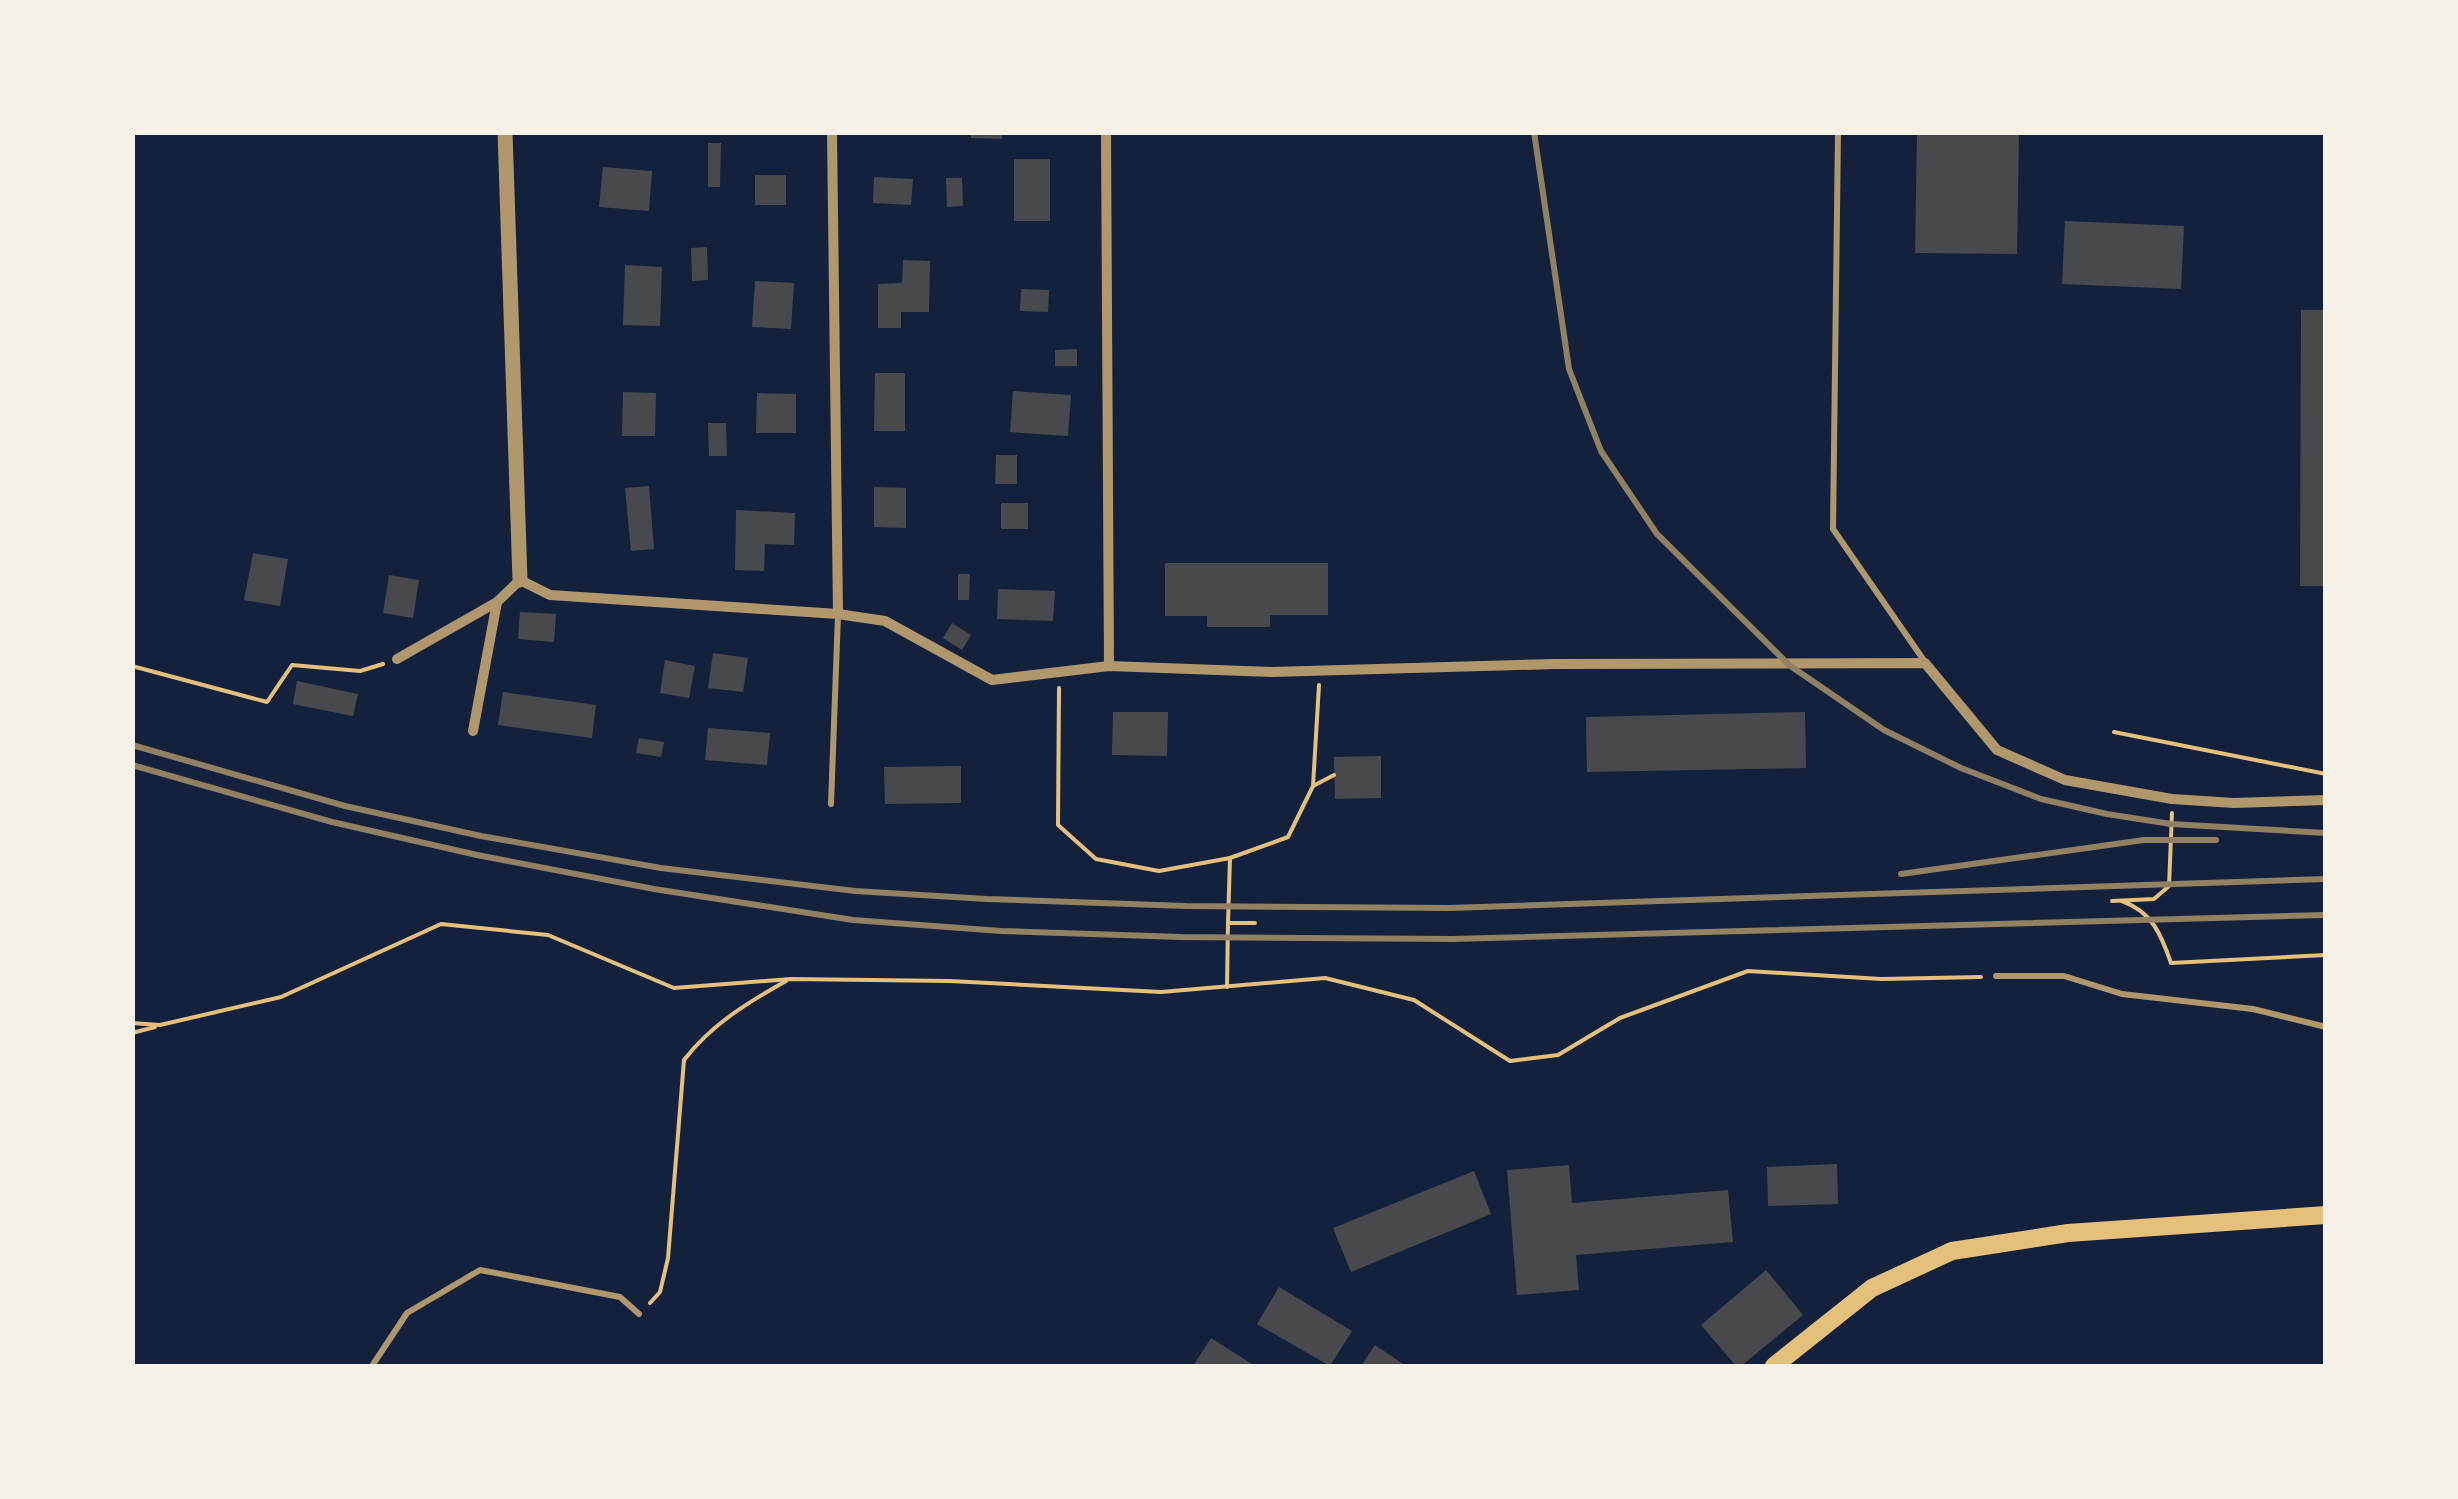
<svg xmlns="http://www.w3.org/2000/svg" width="2458" height="1499" font-family="Manrope,sans-serif">
<style>
.building{fill:#48494c}
.lines{fill:none;stroke-linecap:round;stroke-linejoin:round}
.path{stroke:#e5c07b;stroke-width:4}
.service{stroke:#b1986c;stroke-width:6}
.minor{stroke:#b1986c;stroke-width:10}
.tertiary{stroke:#b1986c;stroke-width:15}
.secondary{stroke:#e5c07b;stroke-width:18}
.rail{stroke:#918062;stroke-width:6}
</style>
<rect width="100%" height="100%" fill="#14213d"/>
<g class="building">
<path d="M 971,132 L 1002,132 L 1002,139 L 971,138 Z"/>
<path d="M 1917,132 L 2019,132 L 2017,254 L 1915,253 Z"/>
<path d="M 708,143 L 721,143 L 720,187 L 708,187 Z"/>
<rect x="1014" y="159" width="36" height="62"/>
<path d="M 603,167 L 652,171 L 649,211 L 599,207 Z"/>
<rect x="755" y="175" width="31" height="30"/>
<path d="M 874,177 L 913,179 L 911,205 L 873,203 Z"/>
<path d="M 946,178 L 962,178 L 963,206 L 947,207 Z"/>
<path d="M 2065,221 L 2184,226 L 2181,289 L 2062,284 Z"/>
<path d="M 707,247 L 708,280 L 692,281 L 691,248 Z"/>
<path d="M 903,260 L 930,261 L 929,312 L 901,312 L 901,328 L 878,328 L 878,284 L 902,283 Z"/>
<path d="M 625,265 L 662,267 L 660,326 L 623,325 Z"/>
<path d="M 755,281 L 794,283 L 791,329 L 752,327 Z"/>
<path d="M 1021,289 L 1049,290 L 1048,312 L 1020,311 Z"/>
<path d="M 2301,310 L 2326,310 L 2326,586 L 2300,586 Z"/>
<path d="M 1077,349 L 1077,366 L 1055,366 L 1055,350 Z"/>
<path d="M 875,373 L 905,373 L 905,431 L 874,431 Z"/>
<path d="M 1013,391 L 1071,395 L 1068,436 L 1010,432 Z"/>
<path d="M 623,392 L 656,393 L 655,436 L 622,436 Z"/>
<path d="M 757,393 L 796,394 L 796,433 L 756,433 Z"/>
<path d="M 708,423 L 726,423 L 727,456 L 709,456 Z"/>
<path d="M 996,455 L 1017,455 L 1017,484 L 995,484 Z"/>
<path d="M 649,486 L 654,549 L 631,551 L 625,488 Z"/>
<path d="M 874,487 L 906,488 L 906,528 L 874,527 Z"/>
<rect x="1001" y="503" width="27" height="26"/>
<path d="M 736,510 L 795,513 L 794,545 L 765,544 L 764,571 L 735,570 Z"/>
<path d="M 253,553 L 288,559 L 280,606 L 244,600 Z"/>
<path d="M 1165,563 L 1328,563 L 1328,615 L 1270,615 L 1270,627 L 1207,627 L 1207,616 L 1165,616 Z"/>
<path d="M 958,574 L 970,574 L 969,600 L 958,600 Z"/>
<path d="M 389,575 L 419,580 L 413,618 L 383,613 Z"/>
<path d="M 998,589 L 1055,591 L 1053,621 L 997,619 Z"/>
<path d="M 520,612 L 556,614 L 554,642 L 518,639 Z"/>
<path d="M 952,623 L 971,635 L 962,650 L 943,638 Z"/>
<path d="M 713,653 L 748,658 L 743,692 L 708,688 Z"/>
<path d="M 665,660 L 695,666 L 689,698 L 660,693 Z"/>
<path d="M 297,681 L 358,694 L 353,716 L 293,704 Z"/>
<path d="M 503,692 L 596,705 L 592,738 L 498,725 Z"/>
<path d="M 1113,712 L 1168,712 L 1167,756 L 1112,755 Z"/>
<path d="M 1805,712 L 1806,768 L 1587,772 L 1586,717 Z"/>
<path d="M 708,728 L 770,733 L 767,765 L 705,760 Z"/>
<path d="M 639,738 L 664,742 L 661,757 L 636,753 Z"/>
<path d="M 1381,756 L 1381,798 L 1335,799 L 1334,757 Z"/>
<path d="M 961,766 L 961,803 L 885,804 L 884,767 Z"/>
<path d="M 1837,1164 L 1838,1204 L 1768,1206 L 1767,1167 Z"/>
<path d="M 1569,1165 L 1572,1203 L 1728,1190 L 1733,1242 L 1576,1255 L 1579,1290 L 1517,1295 L 1507,1170 Z"/>
<path d="M 1474,1171 L 1491,1214 L 1351,1272 L 1333,1228 Z"/>
<path d="M 1766,1270 L 1803,1315 L 1741,1366 L 1736,1366 L 1701,1325 Z"/>
<path d="M 1279,1287 L 1352,1331 L 1330,1366 L 1257,1324 Z"/>
<path d="M 1211,1338 L 1255,1366 L 1193,1366 Z"/>
<path d="M 1375,1345 L 1406,1366 L 1361,1366 Z"/>
</g>
<g class="lines">
<g class="path">
<path d="M 132,666 L 267,702 L 292,665 L 360,671 L 383,664"/>
<path d="M 1059,688 L 1058,825 L 1096,859 L 1159,871 L 1230,858"/>
<path d="M 2114,732 L 2326,774"/>
<path d="M 1313,786 L 1319,685"/>
<path d="M 2112,901 L 2154,899 L 2169,886 L 2172,813"/>
<path d="M 2122,901 C 2152,912 2161,934 2171,963 L 2326,955"/>
<path d="M 1255,923 L 1228,923 L 1230,858 L 1288,837 L 1313,786 L 1334,775"/>
<path d="M 1227,987 L 1228,923"/>
<path d="M 132,1023 L 160,1025 L 281,997 L 441,924 L 548,935 L 674,988 L 791,979 L 950,981 L 1161,992 L 1325,978 L 1414,1000 L 1510,1061 L 1558,1055 L 1620,1018 L 1748,971 L 1881,979 L 1981,977"/>
<path d="M 132,1033 L 155,1027"/>
<path d="M 650,1303 L 660,1292 L 668,1258 L 684,1060 C 712,1024 747,1003 786,981"/>
</g>
<g class="service">
<path d="M 1838,132 L 1833,529 L 1925,662"/>
<path d="M 831,804 L 838,615"/>
<path d="M 1996,976 L 2064,976 L 2122,994 L 2253,1009 L 2326,1027"/>
<path d="M 372,1366 L 407,1313 L 480,1270 L 620,1297 L 639,1314"/>
</g>
<g class="minor">
<path d="M 832,132 L 838,614"/>
<path d="M 1106,132 L 1109,666"/>
<path d="M 397,659 L 497,602 L 520,580 L 550,595 L 838,614 L 885,621 L 992,680 L 1109,666 L 1272,672 L 1555,664 L 1925,663 L 1997,750 L 2065,780 L 2172,799 L 2234,803 L 2326,800"/>
<path d="M 473,731 L 497,602"/>
</g>
<path class="tertiary" d="M 505,132 L 520,580"/>
<path class="secondary" d="M 1774,1366 L 1872,1288 L 1952,1251 L 2068,1233 L 2326,1215"/>
<g class="rail">
<path d="M 1534,132 L 1569,369 L 1601,451 L 1657,534 L 1789,665 L 1884,730 L 1961,768 L 2041,799 L 2107,814 L 2171,824 L 2326,833"/>
<path d="M 132,745 L 345,806 L 481,836 L 661,868 L 855,891 L 987,899 L 1186,906 L 1449,908 L 2326,879"/>
<path d="M 132,765 L 332,822 L 477,855 L 654,889 L 853,920 L 1001,931 L 1181,937 L 1452,939 L 2326,915"/>
<path d="M 1901,874 L 2144,840 L 2216,840"/>
</g>
</g>
<rect width="2458" height="1499" fill="none" stroke="#f6f1e7" stroke-width="270"/>
</svg>
